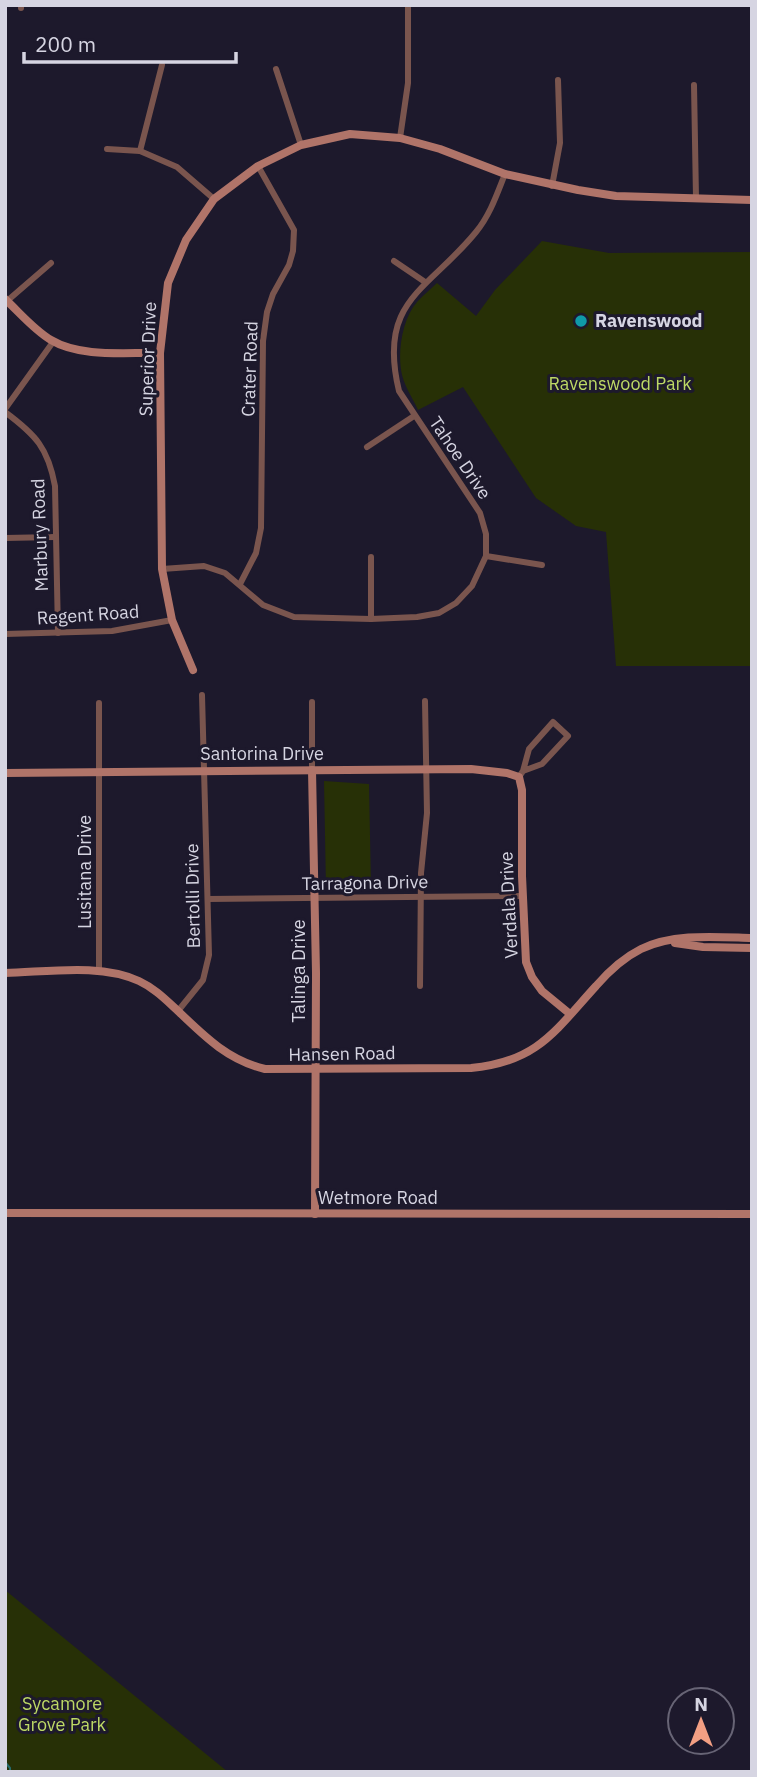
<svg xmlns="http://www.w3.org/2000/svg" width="757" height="1777" font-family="'IBM Plex Sans',sans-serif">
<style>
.green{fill:#273006}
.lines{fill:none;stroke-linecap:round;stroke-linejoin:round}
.stream{stroke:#266c6d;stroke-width:2}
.street{stroke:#7a554e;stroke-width:6}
.secondary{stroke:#b07469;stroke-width:8}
.culture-dot{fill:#0f9aa8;stroke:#1d192c;stroke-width:2.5}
.labels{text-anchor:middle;stroke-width:6;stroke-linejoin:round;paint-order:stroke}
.poi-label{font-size:18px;font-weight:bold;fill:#d6d5e2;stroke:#1d192c;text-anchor:start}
.street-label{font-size:18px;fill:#d6d5e2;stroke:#1d192c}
.park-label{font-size:18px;fill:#bdd965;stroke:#1d192c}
</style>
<rect width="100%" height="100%" fill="#1d192c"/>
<g class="green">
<path d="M 542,241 L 609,253 L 752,252 L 752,666 L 616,666 L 606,532 L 576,526 L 536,498 L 463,387 L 418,410 C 413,399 405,387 402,375 C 397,353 402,319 417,302 C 423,295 431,289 437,283 L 476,316 L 495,290 Z"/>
<path d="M 324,781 L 369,784 L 371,888 L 326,888 Z"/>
<path d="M 5,1590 L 228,1772 L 5,1772 Z"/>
</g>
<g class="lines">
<path class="stream" d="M 5,1762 L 10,1768 L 10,1772"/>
<g class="street">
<path d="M 21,8 L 21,5"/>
<path d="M 276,69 L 301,145"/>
<path d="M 694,85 L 696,198"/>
<path d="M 400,138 L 408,83 L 408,5"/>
<path d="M 107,149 L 140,151 L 177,167 L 214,199"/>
<path d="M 140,151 L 162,65"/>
<path d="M 552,186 L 560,143 L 558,80"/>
<path d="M 394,261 L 425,282"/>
<path d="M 7,301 L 51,263"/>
<path d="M 5,409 L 53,342"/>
<path d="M 5,412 C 36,435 48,448 55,486 L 58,633"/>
<path d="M 367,447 L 414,416"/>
<path d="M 5,538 L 55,537"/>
<path d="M 486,556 L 542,565"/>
<path d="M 162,569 L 204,566 L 225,573 L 263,605 L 294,617 L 371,619 L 417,617 L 439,613 L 456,603 L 472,586 L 486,556 L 486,534 L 480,513 L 399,391 C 377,300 428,291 476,232 C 490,215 497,194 505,174"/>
<path d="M 240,584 L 256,553 L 261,528 L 263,341 L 267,312 L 273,294 L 289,265 L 293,251 L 294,230 L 258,166"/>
<path d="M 371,619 L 371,557"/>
<path d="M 5,634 L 112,631 L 172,620"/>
<path d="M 99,703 L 99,971"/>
<path d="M 312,770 L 312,702"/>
<path d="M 519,777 L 523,771 L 529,749 L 553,722 L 568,736 L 542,764 L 523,771"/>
<path d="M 208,899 L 522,896"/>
<path d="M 420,986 L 421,873 L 427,813 L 425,701"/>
<path d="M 178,1011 L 203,980 L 209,955 L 202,695"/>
</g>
<g class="secondary">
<path d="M 5,299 C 20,313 34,330 51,340 C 81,358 127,352 160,353"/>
<path d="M 193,670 L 172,620 L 162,569 L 160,353 L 168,283 L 186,240 L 214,199 L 258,166 L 301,145 L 350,134 L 400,138 L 440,149 L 505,174 L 578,190 L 616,196 L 752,200"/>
<path d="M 312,770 L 316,973 L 315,1214"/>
<path d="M 5,773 L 471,769 L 507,773 L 519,777 L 522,790 L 522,876 L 526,962 L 532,977 L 542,991 L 570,1014"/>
<path d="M 675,943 L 703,947 L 752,948"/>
<path d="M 5,973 C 47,972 101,963 139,981 C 154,988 165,999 177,1010 C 205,1037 228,1060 265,1069 L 471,1068 C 537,1062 555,1031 596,986 C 609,971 623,958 641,949 C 674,933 716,937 752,938"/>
<path d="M 5,1213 L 752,1214"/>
</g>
</g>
<circle class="culture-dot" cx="581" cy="321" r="7"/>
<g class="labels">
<g class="poi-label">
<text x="595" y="327">Ravenswood</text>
</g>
<g class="street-label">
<text transform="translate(148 359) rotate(-88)" y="6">Superior Drive</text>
<text transform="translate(250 369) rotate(-88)" y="6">Crater Road</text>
<text transform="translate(460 458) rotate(56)" y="6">Tahoe Drive</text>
<text transform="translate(40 535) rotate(-92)" y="6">Marbury Road</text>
<text transform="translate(88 615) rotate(-4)" y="6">Regent Road</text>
<text x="262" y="760">Santorina Drive</text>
<text transform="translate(85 872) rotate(-90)" y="6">Lusitana Drive</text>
<text transform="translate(365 883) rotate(-1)" y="6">Tarragona Drive</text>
<text transform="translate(193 896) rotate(-91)" y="6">Bertolli Drive</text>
<text transform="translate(509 905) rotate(-93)" y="6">Verdala Drive</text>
<text transform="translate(299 971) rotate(-90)" y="6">Talinga Drive</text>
<text transform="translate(342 1054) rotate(-1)" y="6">Hansen Road</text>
<text x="378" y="1204">Wetmore Road</text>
</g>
<g class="park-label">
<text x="620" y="390">Ravenswood Park</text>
<text x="62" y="1710">Sycamore<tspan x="62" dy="21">Grove Park</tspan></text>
</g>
</g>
<rect width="757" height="1777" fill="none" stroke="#d6d5e2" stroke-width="14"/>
<g transform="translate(701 1721)"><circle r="33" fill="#1d192c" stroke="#676475" stroke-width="2"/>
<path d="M0-5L12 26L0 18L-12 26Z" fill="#f39f83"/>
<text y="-10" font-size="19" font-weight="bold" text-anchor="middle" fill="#d6d5e2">N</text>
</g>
<path d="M24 52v10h212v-10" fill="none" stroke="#d6d5e2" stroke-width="3.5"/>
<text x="35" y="52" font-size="21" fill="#d6d5e2" stroke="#1d192c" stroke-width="5" paint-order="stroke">200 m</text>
</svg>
